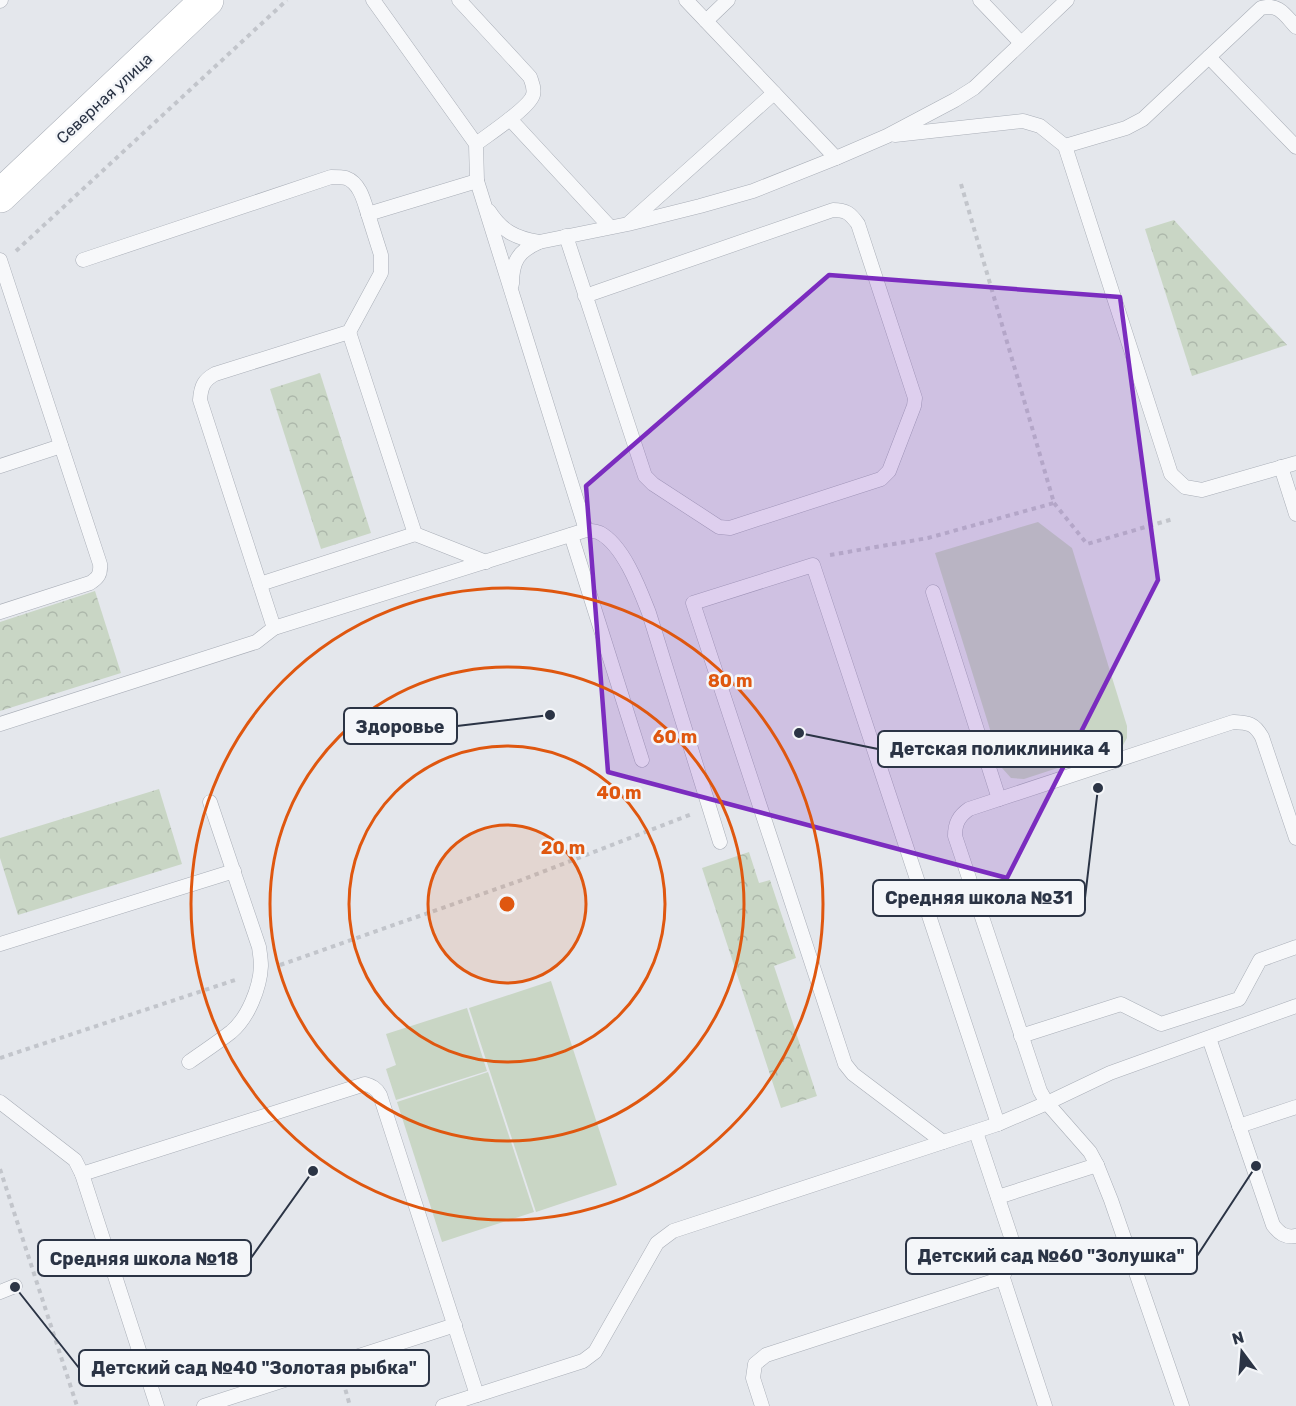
<svg xmlns="http://www.w3.org/2000/svg" width="1296" height="1406" font-family="Rubik,sans-serif">
<style>
.green{fill:#c9d6c5}
.forest{fill:url(#forest-crowns)}
.lines{fill:none;stroke-linecap:round;stroke-linejoin:round}
.lane-casing{stroke:#a9aeb7;stroke-width:15}
.secondary-casing{stroke:#a9aeb7;stroke-width:34}
.path{stroke:#c2c5cb;stroke-width:4;stroke-dasharray:4.5 4.5;stroke-linecap:butt}
.lane{stroke:#f7f8fa;stroke-width:14}
.secondary{stroke:#fff;stroke-width:33}
.marked{fill:#7b2cbf;fill-opacity:0.2;stroke:#7b2cbf;stroke-width:4.5;stroke-linejoin:round}
.ring{fill:none;stroke:#df570f;stroke-width:3}
.labels{text-anchor:middle;stroke-width:5;stroke-linejoin:round;paint-order:stroke}
.street-label{font-size:16px;fill:#2b3445;stroke:#f4f6f9}
.centre{fill:#df570f;stroke:#f4f6f9;stroke-width:3}
.ring-label{font-size:18px;text-anchor:middle;font-weight:bold;fill:#df570f;stroke:#f4f6f9;stroke-width:5;stroke-linejoin:round;paint-order:stroke}
.leader{fill:none;stroke:#2b3445;stroke-width:2}
.callout-dot{fill:#2b3445;stroke:#f4f6f9;stroke-width:2}
.callout{fill:#f4f6f9;stroke:#2b3445;stroke-width:2}
.callout-label{font-size:18px;text-anchor:middle;font-weight:bold;fill:#2b3445}
</style>
<defs>
<pattern id="forest-crowns" width="20" height="18" patternUnits="userSpaceOnUse" patternTransform="scale(1.5)"><rect width="20" height="18" fill="#c9d6c5"/><path d="M2 6a3 3 0 1 1 6 0M12 15a3 3 0 1 1 6 0" fill="none" stroke="#adb8ab"/></pattern>
</defs>
<rect width="100%" height="100%" fill="#e4e7ec"/>
<g class="green">
<path d="M 1038,522 L 1072,548 L 1127,726 L 1127,738 L 1122,747 L 1024,779 L 1011,778 L 1002,768 L 935,553 Z"/>
<path d="M 551,981 L 617,1185 L 536,1212 L 469,1008 Z"/>
<path d="M 467,1008 L 487,1071 L 396,1100 L 386,1069 L 396,1065 L 386,1034 Z"/>
<path d="M 488,1072 L 534,1212 L 442,1242 L 397,1102 Z"/>
</g>
<g class="forest">
<path d="M 1174,220 L 1287,345 L 1192,376 L 1145,229 Z"/>
<path d="M 320,373 L 371,533 L 321,549 L 270,389 Z"/>
<path d="M 95,591 L 121,673 L 0,711 L 0,622 Z"/>
<path d="M 159,789 L 182,864 L 18,915 L 0,858 L 0,838 Z"/>
<path d="M 749,852 L 759,883 L 770,880 L 796,958 L 774,966 L 817,1096 L 781,1108 L 702,868 Z"/>
</g>
<g class="lines">
<g class="lane-casing">
<g id="lane">
<path d="M 373,0 L 476,144 L 477,181 L 586,530 C 590,531 596,531 600,533 C 624,546 640,590 649,613 L 720,842"/>
<path d="M 459,0 L 530,77 C 532,83 535,88 533,95 C 529,108 489,134 476,144"/>
<path d="M 686,0 L 836,158"/>
<path d="M 980,0 L 1021,43"/>
<path d="M 0,1 L 1,0"/>
<path d="M 706,21 L 728,0"/>
<path d="M 1209,57 L 1296,147"/>
<path d="M 510,119 L 610,227"/>
<path d="M 895,135 L 1023,121 L 1040,126 L 1065,146 L 1171,474 L 1185,487 L 1202,490 L 1296,463"/>
<path d="M 1065,146 L 1126,128 L 1143,119 L 1261,8 C 1279,3 1285,15 1296,27"/>
<path d="M 489,211 C 502,231 515,238 539,242 L 628,224 L 700,206 L 753,191 L 836,158 L 887,136 L 955,100 L 974,88 L 1067,0"/>
<path d="M 630,222 L 774,93"/>
<path d="M 566,236 L 645,476 L 653,484 L 719,527 L 730,528 L 881,479 L 889,471 L 914,406 L 915,398 L 858,224 C 850,213 846,210 833,210 L 585,296"/>
<path d="M 0,260 L 100,564 C 101,574 98,578 90,583 L 0,612"/>
<path d="M 83,260 L 331,177 C 336,177 342,177 346,178 C 360,183 364,201 368,214"/>
<path d="M 512,284 C 512,262 518,251 539,242"/>
<path d="M 349,332 L 415,534 L 486,562"/>
<path d="M 0,466 L 61,446"/>
<path d="M 1281,467 L 1296,514"/>
<path d="M 571,535 L 642,760"/>
<path d="M 260,584 L 415,534"/>
<path d="M 933,592 L 999,799"/>
<path d="M 274,628 L 200,400 C 201,386 204,380 215,374 L 349,332 L 381,273 L 381,255 L 368,214 L 477,181"/>
<path d="M 0,724 L 256,642 L 274,628 L 586,530"/>
<path d="M 0,944 L 234,871"/>
<path d="M 1021,1036 L 1121,1004 L 1161,1024 L 1239,999 L 1260,960 L 1296,947"/>
<path d="M 1209,1038 L 1273,1225 C 1279,1233 1285,1238 1296,1236"/>
<path d="M 189,1062 C 203,1052 217,1043 231,1032 C 248,1018 260,988 261,966 C 261,960 260,954 259,947 L 210,802"/>
<path d="M 0,1102 L 75,1160 L 82,1174 L 365,1084 C 372,1086 376,1088 380,1095 L 477,1395"/>
<path d="M 1239,1126 L 1296,1107"/>
<path d="M 976,1132 L 1011,1237 L 1012,1245 L 1003,1278 L 1045,1406"/>
<path d="M 943,1142 L 853,1074 L 845,1064 L 693,603 L 813,565 L 998,1124"/>
<path d="M 82,1174 L 157,1406"/>
<path d="M 998,1197 L 1097,1165"/>
<path d="M 0,1292 L 15,1286"/>
<path d="M 204,1406 L 455,1325"/>
<path d="M 443,1406 L 583,1361 L 595,1352 L 657,1243 L 673,1231 L 998,1124 L 1047,1103 L 1110,1073 L 1296,1006"/>
<path d="M 762,1406 L 753,1378 L 755,1364 L 766,1355 L 1003,1278"/>
<path d="M 1182,1406 L 1111,1200 L 1097,1165 L 1090,1152 L 1047,1103 L 1040,1091 L 955,836 C 955,823 959,816 969,809 L 1233,722 C 1249,723 1254,723 1262,737 L 1296,838"/>
</g>
</g>
<g class="secondary-casing">
<path id="secondary" d="M 0,196 L 207,0"/>
</g>
<g class="path">
<path d="M 16,251 L 287,0"/>
<path d="M 1054,503 L 1087,544 L 1173,519"/>
<path d="M 830,555 L 928,538 L 1054,503 L 961,184"/>
<path d="M 280,965 L 519,881 L 692,814"/>
<path d="M 0,1058 L 238,979"/>
<path d="M 0,1169 L 77,1406"/>
<path d="M 343,1381 L 350,1406"/>
</g>
<use href="#lane" class="lane"/>
<use href="#secondary" class="secondary"/>
</g>
<path class="marked" d="M 829,275 L 1120,297 L 1158,580 L 1007,878 L 608,772 L 586,486 Z"/>
<circle cx="507" cy="904" r="79" fill="#df570f" fill-opacity=".12"/>
<g class="ring">
<circle cx="507" cy="904" r="79"/>
<circle cx="507" cy="904" r="158"/>
<circle cx="507" cy="904" r="237"/>
<circle cx="507" cy="904" r="316"/>
</g>
<g class="labels">
<g class="street-label">
<text transform="translate(104 98) rotate(-43)" y="6">Северная улица</text>
</g>
</g>
<circle cx="507" cy="904" r="9" class="centre"/>
<g class="ring-label">
<text x="730" y="687">80 m</text>
<text x="675" y="743">60 m</text>
<text x="619" y="799">40 m</text>
<text x="563" y="854">20 m</text>
</g>
<path class="leader" d="M550 715L457 726M799 733L878 749M1098 788L1085 898M1256 1166L1197 1256M313 1171L251 1258M15 1287L79 1368"/>
<g class="callout-dot">
<circle cx="550" cy="715" r="6"/>
<circle cx="799" cy="733" r="6"/>
<circle cx="1098" cy="788" r="6"/>
<circle cx="1256" cy="1166" r="6"/>
<circle cx="313" cy="1171" r="6"/>
<circle cx="15" cy="1287" r="6"/>
</g>
<g class="callout">
<rect x="344" y="708" width="113" height="36" rx="6"/>
<rect x="878" y="731" width="244" height="36" rx="6"/>
<rect x="873" y="880" width="212" height="36" rx="6"/>
<rect x="906" y="1238" width="291" height="36" rx="6"/>
<rect x="38" y="1240" width="213" height="36" rx="6"/>
<rect x="79" y="1350" width="350" height="36" rx="6"/>
</g>
<g class="callout-label">
<text x="400" y="733">Здоровье</text>
<text x="1000" y="755">Детская поликлиника 4</text>
<text x="979" y="904">Средняя школа №31</text>
<text x="1051" y="1262">Детский сад №60 "Золушка"</text>
<text x="144" y="1265">Средняя школа №18</text>
<text x="254" y="1374">Детский сад №40 "Золотая рыбка"</text>
</g>
<g transform="translate(1242 1352) rotate(344)" stroke="#f4f6f9" stroke-width="4.5" paint-order="stroke">
<path d="M0-4.5L10 22L0 15L-10 22Z" fill="#2b3445"/>
<text y="-9" font-size="16" font-weight="bold" text-anchor="middle" fill="#2b3445">N</text>
</g>
</svg>
